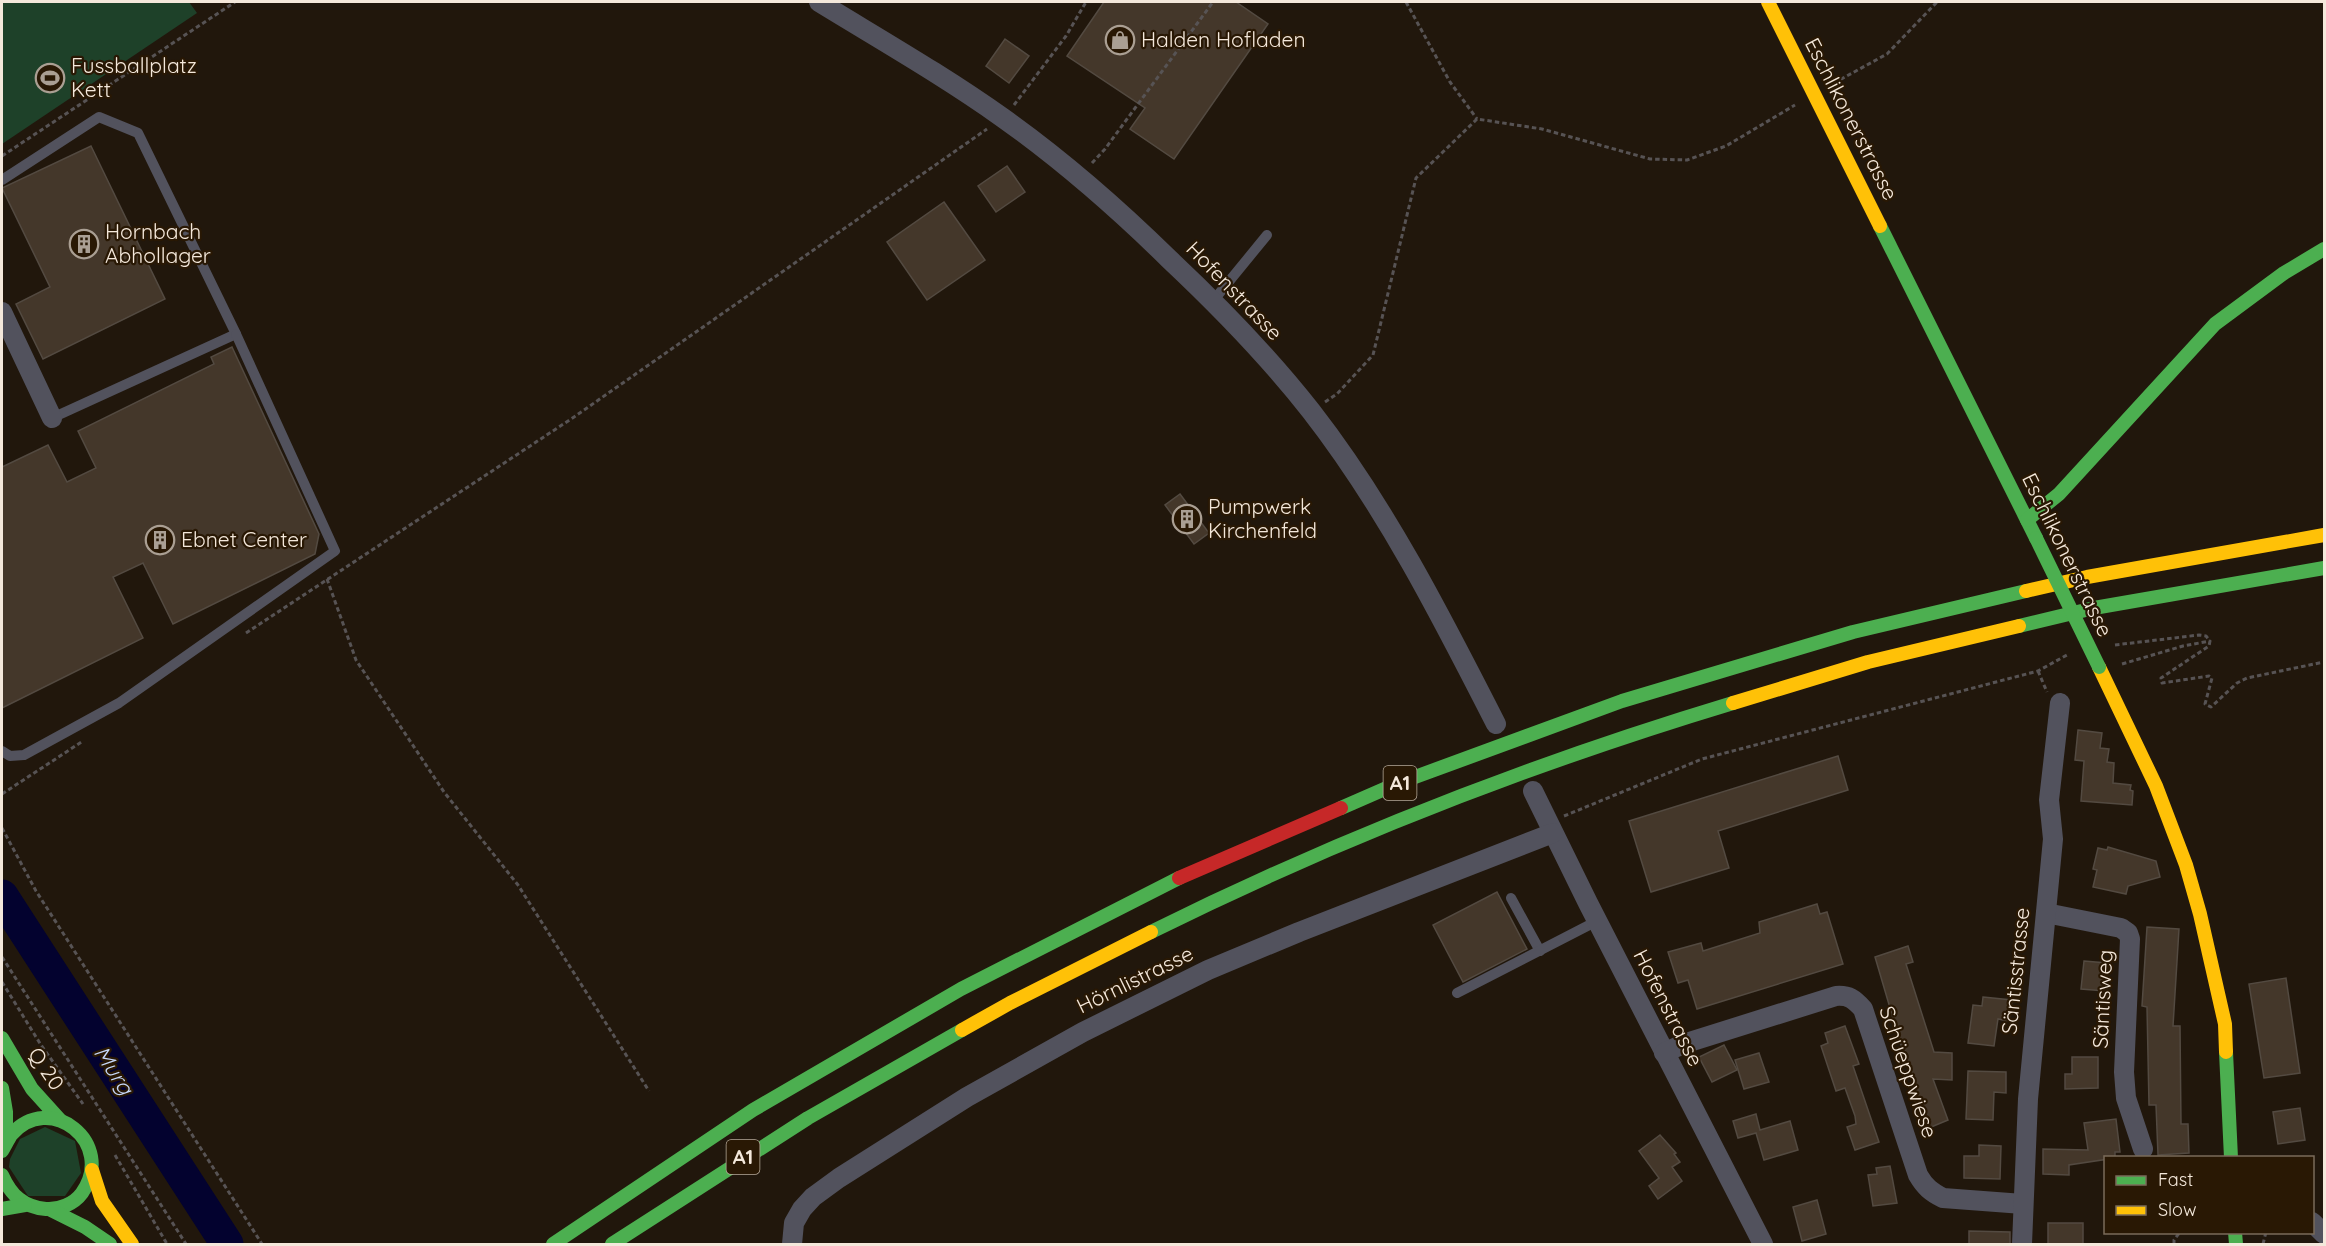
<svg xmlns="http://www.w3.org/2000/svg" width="2326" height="1246" font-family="Quicksand,sans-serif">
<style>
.green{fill:#1e4129}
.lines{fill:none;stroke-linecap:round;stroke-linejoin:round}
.river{stroke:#03022f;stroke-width:33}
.building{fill:#44372a;stroke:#534a41;stroke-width:1.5}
.path{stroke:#575354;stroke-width:3;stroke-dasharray:4.5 3;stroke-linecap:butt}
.lane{stroke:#52525d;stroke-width:10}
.street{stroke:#52525d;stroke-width:20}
.fast{stroke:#4caf50;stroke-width:14}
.slow{stroke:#ffc107;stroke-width:14}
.jam{stroke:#c62828;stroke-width:14}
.fast-bridge{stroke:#4caf50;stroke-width:14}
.labels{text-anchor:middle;stroke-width:4.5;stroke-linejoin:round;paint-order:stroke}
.shield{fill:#291804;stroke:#b7aa9a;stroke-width:1.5}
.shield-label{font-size:20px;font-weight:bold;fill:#f4e8db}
.poi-label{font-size:21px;fill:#f4e8db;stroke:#291804;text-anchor:start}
.street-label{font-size:21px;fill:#f4e8db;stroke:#291804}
.water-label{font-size:22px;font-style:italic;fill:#c6d8fa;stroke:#291804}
</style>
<rect width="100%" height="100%" fill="#21170c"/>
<g class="green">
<path d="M 2,2 L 189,2 L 197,13 L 2,144 Z"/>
<path d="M 45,1127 L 75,1141 L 81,1173 L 65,1196 L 28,1196 L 9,1167 L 10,1159 L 20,1139 Z"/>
</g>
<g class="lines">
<path class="river" d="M 2,896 L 227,1244"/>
</g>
<g class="building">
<path d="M 1104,2 L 1236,2 L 1268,24 L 1174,159 L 1130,129 L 1145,108 L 1067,56 Z"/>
<path d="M 1005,39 L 1029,56 L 1009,83 L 986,66 Z"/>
<path d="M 91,146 L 165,299 L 43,359 L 16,304 L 50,287 L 2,188 Z"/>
<path d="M 1007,166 L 1025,192 L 996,212 L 978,186 Z"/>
<path d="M 944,202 L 985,260 L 927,300 L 887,242 Z"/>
<path d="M 232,347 L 319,534 L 315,554 L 173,624 L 143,563 L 113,577 L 143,638 L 2,708 L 2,467 L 48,445 L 67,482 L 96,468 L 78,431 L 214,364 L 211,357 Z"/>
<path d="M 1180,494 L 1209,533 L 1194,544 L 1165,505 Z"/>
<path d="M 2078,730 L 2102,733 L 2100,748 L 2109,749 L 2107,762 L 2114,763 L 2113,783 L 2131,785 L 2130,790 L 2133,791 L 2132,805 L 2081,801 L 2084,761 L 2075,760 Z"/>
<path d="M 1838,756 L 1848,790 L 1718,831 L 1729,868 L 1651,892 L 1629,821 Z"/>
<path d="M 2108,847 L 2156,861 L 2160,877 L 2128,886 L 2126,894 L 2093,887 L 2097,870 L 2093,869 L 2098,848 L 2107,850 Z"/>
<path d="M 1497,892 L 1527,949 L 1463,982 L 1433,925 Z"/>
<path d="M 1817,904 L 1820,914 L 1827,912 L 1843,964 L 1697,1009 L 1688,980 L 1678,983 L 1668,952 L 1701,943 L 1703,951 L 1760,933 L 1759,922 Z"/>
<path d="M 2147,927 L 2179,929 L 2173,1026 L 2180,1026 L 2181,1124 L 2188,1124 L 2189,1153 L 2158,1155 L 2156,1105 L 2149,1105 L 2147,1007 L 2142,1006 Z"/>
<path d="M 1908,946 L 1913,962 L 1906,964 L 1934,1052 L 1952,1053 L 1952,1080 L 1933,1079 L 1948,1120 L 1924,1130 L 1909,1084 L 1915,1082 L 1905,1051 L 1903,1052 L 1875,957 Z"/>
<path d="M 2084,961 L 2107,963 L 2105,991 L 2081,989 Z"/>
<path d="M 2286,978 L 2300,1073 L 2264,1078 L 2249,984 Z"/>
<path d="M 1983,997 L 2012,1000 L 2009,1021 L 1998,1019 L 1994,1046 L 1968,1043 L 1973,1005 L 1982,1006 Z"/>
<path d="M 1845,1026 L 1859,1064 L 1853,1066 L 1879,1142 L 1855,1150 L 1847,1127 L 1856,1124 L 1855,1116 L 1845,1088 L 1836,1091 L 1821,1046 L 1828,1043 L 1825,1033 Z"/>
<path d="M 1724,1045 L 1737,1070 L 1712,1082 L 1699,1057 Z"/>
<path d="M 1759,1053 L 1769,1082 L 1744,1089 L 1735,1060 Z"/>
<path d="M 2072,1057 L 2098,1057 L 2098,1088 L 2065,1089 L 2065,1074 L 2072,1074 Z"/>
<path d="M 1968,1071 L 2006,1072 L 2006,1093 L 1994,1092 L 1993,1120 L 1966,1119 Z"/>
<path d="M 2300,1108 L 2305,1140 L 2278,1144 L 2273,1112 Z"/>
<path d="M 1756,1114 L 1760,1130 L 1790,1121 L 1798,1150 L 1764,1160 L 1756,1133 L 1738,1138 L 1733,1121 Z"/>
<path d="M 2116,1119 L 2120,1152 L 2115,1152 L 2115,1158 L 2069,1165 L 2069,1175 L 2043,1174 L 2043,1149 L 2088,1150 L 2084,1123 Z"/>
<path d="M 1660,1135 L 1676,1153 L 1674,1154 L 1680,1162 L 1672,1167 L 1682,1181 L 1658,1199 L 1649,1186 L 1659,1178 L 1639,1151 Z"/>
<path d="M 1979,1145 L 2001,1146 L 2000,1179 L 1964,1178 L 1964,1156 L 1979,1156 Z"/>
<path d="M 1890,1166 L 1897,1203 L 1873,1206 L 1868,1175 L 1877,1174 L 1876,1168 Z"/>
<path d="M 1817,1200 L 1826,1234 L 1802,1241 L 1793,1207 Z"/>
<rect x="2048" y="1223" width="35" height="22"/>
<path d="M 1969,1231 L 2010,1232 L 2010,1245 L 1969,1245 Z"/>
</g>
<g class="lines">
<g class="path">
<path d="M 1406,2 L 1450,82 L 1477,119"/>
<path d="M 1834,83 L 1887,54 L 1937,2"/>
<path d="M 1014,105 L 1066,36 L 1086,2"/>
<path d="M 2,156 L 235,2"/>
<path d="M 1092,163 L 1105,149 L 1213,2"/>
<path d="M 1325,402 L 1337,394 L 1373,355 L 1416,178 L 1477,119 L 1542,129 L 1650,159 L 1687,160 L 1726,146 L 1795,105"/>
<path d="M 327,579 L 356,660 L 444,792 L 518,885 L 649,1091"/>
<path d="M 246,633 L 574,417 L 987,129"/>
<path d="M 2115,645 L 2199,635 L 2206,636 L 2210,641 L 2209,646 L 2161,678 L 2162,683 L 2209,676 L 2212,678 L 2205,704 L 2211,707 L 2237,683 L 2247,678 L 2324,662"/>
<path d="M 2122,664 L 2183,646 L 2210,641"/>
<path d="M 2038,671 L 2047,692"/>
<path d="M 2,794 L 83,741"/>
<path d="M 1564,816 L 1702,759 L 2038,671 L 2067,655"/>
<path d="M 2,828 L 36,891 L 262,1244"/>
<path d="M 2,957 L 186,1244"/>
<path d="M 2,982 L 41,1045 L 83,1104"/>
<path d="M 115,1155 L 167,1244"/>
<path d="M 2174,1244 L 2174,1240 L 2180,1232"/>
<path d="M 2263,1244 L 2266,1232"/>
</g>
<g class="lane">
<path d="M 2,180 L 99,117 L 138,133 L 236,334 L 52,418"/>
<path d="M 1213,301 L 1267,235"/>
<path d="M 2,751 L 10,756 L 24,755 L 119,703 L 335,551 L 236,334"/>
<path d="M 1511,898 L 1540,951"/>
<path d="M 1457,993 L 1597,921"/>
</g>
<g class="street">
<path d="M 819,2 C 881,40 944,76 1003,118 C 1062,160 1117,208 1169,259 C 1219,306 1268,356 1311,411 C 1385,506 1441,616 1496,724"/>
<path d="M 2,312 L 52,418"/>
<path d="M 1533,791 L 1588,903 L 1763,1244"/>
<path d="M 2046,913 L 2121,928 L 2128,933 L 2130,939 L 2124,1072 L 2126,1098 L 2143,1149"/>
<path d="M 1664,1053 L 1683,1044 L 1836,996 C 1849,995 1854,999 1863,1009 L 1918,1175 C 1925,1187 1931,1192 1943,1198 L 2023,1204"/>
<path d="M 2312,1222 L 2324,1234"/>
<path d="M 792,1244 L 794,1223 L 802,1209 L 813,1197 L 839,1178 L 967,1097 L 1083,1032 L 1208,970 L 1299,932 L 1553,833"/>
<path d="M 2022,1244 L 2028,1099 L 2053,839 L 2049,800 L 2060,703"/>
</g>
<g class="fast">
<path d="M 1880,226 L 2036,538"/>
<path d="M 2027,520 L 2059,494 L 2215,324 L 2284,273 L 2324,249"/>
<path d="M 2019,626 L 2094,608 L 2324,568"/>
<path d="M 1341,808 L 1396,784 L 1622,701 L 1853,632 L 2026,591"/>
<path d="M 1151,932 C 1338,839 1534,763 1733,703"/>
<path d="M 2,1038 L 32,1089 L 60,1120"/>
<path d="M 2226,1052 L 2231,1158"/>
<path d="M 2,1088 L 6,1112 L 6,1142"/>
<path d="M 2,1151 C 5,1146 8,1140 11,1135 C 49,1090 117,1143 82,1193 C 74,1204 59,1210 46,1209 C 23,1207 11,1195 2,1175"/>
<path d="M 2,1209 L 25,1205"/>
<path d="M 51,1210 L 85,1227 L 110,1244"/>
<path d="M 2235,1232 L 2236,1244"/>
<path d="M 553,1244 L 753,1110 L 961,989 L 1179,878"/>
<path d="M 612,1244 L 808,1118 L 962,1030"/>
</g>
<g class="slow">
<path d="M 1768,2 L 1880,226"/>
<path d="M 2026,591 L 2087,577 L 2324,535"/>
<path d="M 2099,667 L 2156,786 L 2186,865 L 2200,914 L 2225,1024 L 2226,1052"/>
<path d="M 1733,703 L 1868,662 L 2019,626"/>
<path d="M 962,1030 L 1010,1003 L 1151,932"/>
<path d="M 92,1170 L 102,1201 L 132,1244"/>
</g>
<path class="jam" d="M 1179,878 L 1341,808"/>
<path class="fast-bridge" d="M 2036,538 L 2099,667"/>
</g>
<defs>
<g id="shop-ring" transform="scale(1.5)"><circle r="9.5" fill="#291804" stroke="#aa9f93" stroke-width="1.5"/><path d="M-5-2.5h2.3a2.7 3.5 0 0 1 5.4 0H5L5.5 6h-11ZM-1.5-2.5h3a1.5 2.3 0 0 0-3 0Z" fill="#aa9f93"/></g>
<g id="stadium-ring" transform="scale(1.5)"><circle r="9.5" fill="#291804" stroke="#aa9f93" stroke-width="1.5"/><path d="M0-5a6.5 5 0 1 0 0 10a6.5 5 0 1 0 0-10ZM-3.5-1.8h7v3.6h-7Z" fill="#aa9f93"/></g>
<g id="building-ring" transform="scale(1.5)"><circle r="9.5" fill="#291804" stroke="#aa9f93" stroke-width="1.5"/><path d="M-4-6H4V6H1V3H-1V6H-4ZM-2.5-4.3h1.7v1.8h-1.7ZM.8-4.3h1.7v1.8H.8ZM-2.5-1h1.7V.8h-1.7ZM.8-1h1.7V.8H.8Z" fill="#aa9f93"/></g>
</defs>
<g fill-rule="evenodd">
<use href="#shop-ring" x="1120" y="40"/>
<use href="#stadium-ring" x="50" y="78"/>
<use href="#building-ring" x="84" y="244"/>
<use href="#building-ring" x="1187" y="519"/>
<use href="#building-ring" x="160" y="540"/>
</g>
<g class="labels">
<g class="shield">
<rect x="1383.5" y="766" width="33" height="34" rx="4.5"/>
<rect x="726.5" y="1140" width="33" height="34" rx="4.5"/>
</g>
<g class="shield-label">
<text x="1400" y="790">A1</text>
<text x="743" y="1164">A1</text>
</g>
<g class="poi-label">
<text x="1141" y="47">Halden Hofladen</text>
<text x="71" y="73">Fussballplatz<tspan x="71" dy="24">Kett</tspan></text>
<text x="105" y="239">Hornbach<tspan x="105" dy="24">Abhollager</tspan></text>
<text x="1208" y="514">Pumpwerk<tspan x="1208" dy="24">Kirchenfeld</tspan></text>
<text x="181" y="547">Ebnet Center</text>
</g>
<g class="street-label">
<text transform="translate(1851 119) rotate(63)" y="7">Eschlikonerstrasse</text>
<text transform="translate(1234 291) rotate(46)" y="7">Hofenstrasse</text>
<text transform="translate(2067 555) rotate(64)" y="7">Eschlikonerstrasse</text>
<text transform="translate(2016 971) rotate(-84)" y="7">Säntisstrasse</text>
<text transform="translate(1135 980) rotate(-26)" y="7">Hörnlistrasse</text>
<text transform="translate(2103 999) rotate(-87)" y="7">Säntisweg</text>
<text transform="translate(1668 1008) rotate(63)" y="7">Hofenstrasse</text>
<text transform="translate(46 1069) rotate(56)" y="7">Q 20</text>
<text transform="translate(1908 1072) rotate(71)" y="7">Schüeppwiese</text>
</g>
<g class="water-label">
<text transform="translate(114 1070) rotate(57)" y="8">Murg</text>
</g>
</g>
<rect width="2326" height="1246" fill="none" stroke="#f4e8db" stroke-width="6"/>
<rect x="2104" y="1156" width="210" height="78" fill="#291804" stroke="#7a6b5a" stroke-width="1.5"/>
<rect x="2116" y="1176" width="30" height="9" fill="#4caf50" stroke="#7a6b5a" stroke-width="1.5"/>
<text x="2158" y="1186" font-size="18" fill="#f4e8db">Fast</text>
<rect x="2116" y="1206" width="30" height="9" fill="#ffc107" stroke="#7a6b5a" stroke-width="1.5"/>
<text x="2158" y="1216" font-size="18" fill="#f4e8db">Slow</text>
</svg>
